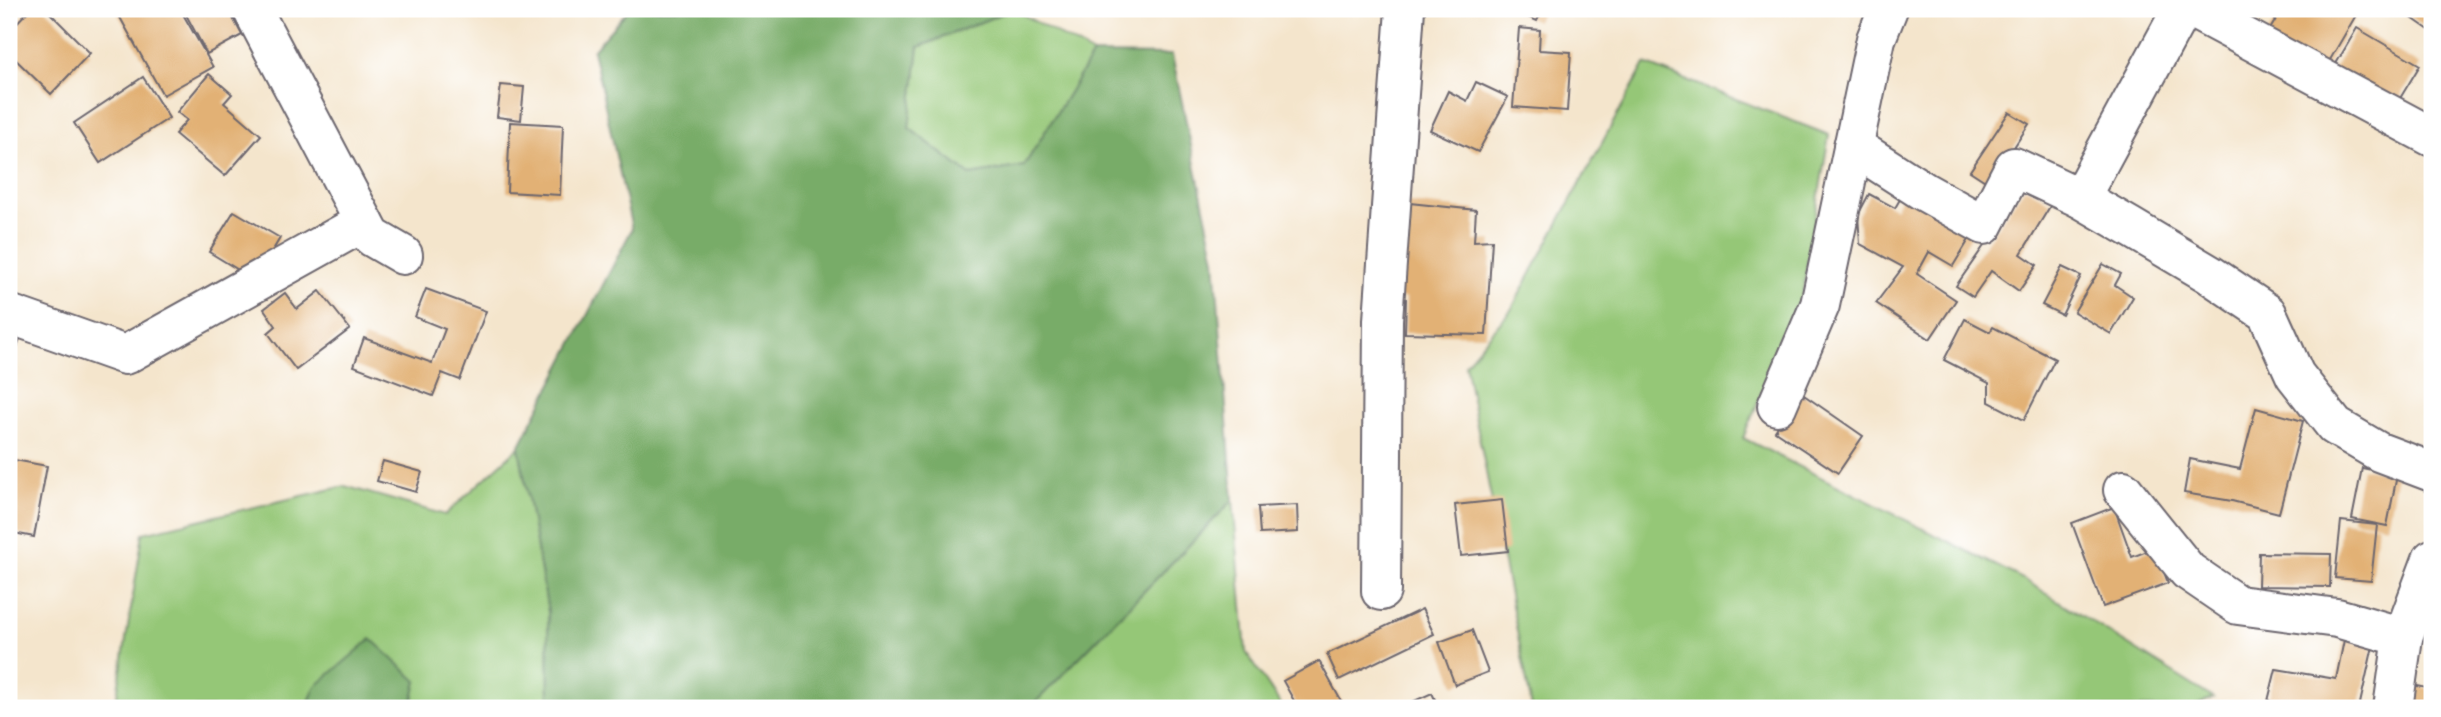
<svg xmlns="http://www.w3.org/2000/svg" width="2441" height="717" font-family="Mynerve,sans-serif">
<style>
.green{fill:#95c777;stroke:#5c7459;stroke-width:2}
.forest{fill:#78ac68;stroke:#4d6752;stroke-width:2}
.building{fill:#e2b174}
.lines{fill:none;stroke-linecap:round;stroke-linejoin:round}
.minor-casing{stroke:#6c666e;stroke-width:42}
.minor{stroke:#fff;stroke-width:38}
</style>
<rect width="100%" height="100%" fill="#fff"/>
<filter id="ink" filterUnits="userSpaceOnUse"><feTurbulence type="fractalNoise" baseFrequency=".0143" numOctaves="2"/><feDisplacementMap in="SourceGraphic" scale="14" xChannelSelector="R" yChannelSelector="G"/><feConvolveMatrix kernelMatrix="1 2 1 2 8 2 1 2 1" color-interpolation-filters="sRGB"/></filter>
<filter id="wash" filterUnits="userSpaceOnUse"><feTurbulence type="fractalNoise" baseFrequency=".00686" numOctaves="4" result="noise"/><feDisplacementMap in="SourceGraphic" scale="28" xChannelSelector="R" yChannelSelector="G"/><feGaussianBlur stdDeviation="1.57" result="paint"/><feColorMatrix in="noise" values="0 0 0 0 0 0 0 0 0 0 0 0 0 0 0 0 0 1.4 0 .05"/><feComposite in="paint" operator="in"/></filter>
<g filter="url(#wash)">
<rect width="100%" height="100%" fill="#f4e5cc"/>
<g class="green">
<path d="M 1013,9 L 1093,54 L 1024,166 L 970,175 L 909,128 L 919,47 Z"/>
<path d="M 1645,64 L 1829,135 L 1802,296 L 1743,438 L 2025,580 L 2213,698 L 2191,708 L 1532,708 L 1465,364 L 1511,310 Z"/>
<path d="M 519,447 L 548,611 L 549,708 L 411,708 L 417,681 L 316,686 L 306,708 L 115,708 L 143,533 L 345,486 L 445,515 Z"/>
<path d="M 1233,500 L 1246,652 L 1283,708 L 1030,708 Z"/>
</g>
<g class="forest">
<path d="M 629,9 L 1013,9 L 919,47 L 909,128 L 970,175 L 1024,166 L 1093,54 L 1172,55 L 1215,259 L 1233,500 L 1030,708 L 549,708 L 548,611 L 519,447 L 632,229 L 593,50 Z"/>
<path d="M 371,639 L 417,681 L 411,708 L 306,708 L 316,686 Z"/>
</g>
<g id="blocks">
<g class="building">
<path d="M 30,9 L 46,9 L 90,53 L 51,94 L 9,53 L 9,31 Z"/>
<path d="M 122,9 L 180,9 L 213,67 L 163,95 L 117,12 Z"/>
<path d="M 183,9 L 228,9 L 242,35 L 207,54 Z"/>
<path d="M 1510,9 L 1543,9 L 1537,21 Z"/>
<path d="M 2282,9 L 2357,9 L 2359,10 L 2323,72 L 2265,38 Z"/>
<path d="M 2399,9 L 2432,9 L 2432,26 L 2429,30 Z"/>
<path d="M 1519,28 L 1540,30 L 1539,50 L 1571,52 L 1567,111 L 1513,107 Z"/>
<path d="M 2357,28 L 2420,65 L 2393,110 L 2330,74 Z"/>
<path d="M 209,74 L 232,94 L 224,103 L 261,135 L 225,176 L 175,134 L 187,120 L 177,112 Z"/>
<path d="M 143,77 L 169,118 L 100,163 L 74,123 Z"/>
<path d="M 1476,82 L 1508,97 L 1478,152 L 1430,130 L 1448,91 L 1467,101 Z"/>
<path d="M 501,85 L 524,87 L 521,120 L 497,117 Z"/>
<path d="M 2009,112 L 2029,124 L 1990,184 L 1970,171 Z"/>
<path d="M 510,122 L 563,125 L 560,195 L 507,192 Z"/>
<path d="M 2025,187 L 2052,203 L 2021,254 L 2037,265 L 2019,291 L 1991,271 L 1973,297 L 1956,286 Z"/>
<path d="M 1869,194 L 1895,208 L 1903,194 L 1973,233 L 1953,266 L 1929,252 L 1917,274 L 1956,300 L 1930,339 L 1876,303 L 1903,267 L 1860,244 L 1858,215 Z"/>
<path d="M 1400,202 L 1476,210 L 1474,241 L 1492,240 L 1486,335 L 1405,333 L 1406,299 L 1393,295 Z"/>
<path d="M 234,211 L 280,238 L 255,280 L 209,252 Z"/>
<path d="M 2103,264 L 2121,274 L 2115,285 L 2133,297 L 2111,334 L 2074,312 Z"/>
<path d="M 2062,267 L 2081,276 L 2062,315 L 2042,305 Z"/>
<path d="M 426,289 L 486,311 L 460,380 L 442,373 L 433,396 L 354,366 L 364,338 L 432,363 L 445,329 L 415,317 Z"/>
<path d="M 320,291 L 350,329 L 296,370 L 268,333 L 276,326 L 264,309 L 285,293 L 297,309 Z"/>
<path d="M 1965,319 L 1990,332 L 1993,327 L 2055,359 L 2024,420 L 1989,402 L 1989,383 L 1944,360 Z"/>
<path d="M 9,335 L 20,338 L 9,372 Z"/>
<path d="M 1801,393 L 1863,436 L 1838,473 L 1775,431 Z"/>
<path d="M 2256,408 L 2303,421 L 2279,513 L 2232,501 L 2184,493 L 2190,459 L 2240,469 Z"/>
<path d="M 9,459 L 47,466 L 34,537 L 9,532 Z"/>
<path d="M 383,461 L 422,472 L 416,492 L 377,481 Z"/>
<path d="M 2362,468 L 2397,475 L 2387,526 L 2352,519 Z"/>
<path d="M 1502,500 L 1508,551 L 1461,556 L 1455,505 Z"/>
<path d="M 1297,505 L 1298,532 L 1260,534 L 1258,507 Z"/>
<path d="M 2114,507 L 2132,557 L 2155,548 L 2168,583 L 2103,607 L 2072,523 Z"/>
<path d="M 2341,521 L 2377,525 L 2371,581 L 2335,578 Z"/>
<path d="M 2259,553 L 2331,554 L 2330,587 L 2258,586 Z"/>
<path d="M 1422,609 L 1434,634 L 1339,680 L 1327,654 Z"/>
<path d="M 1472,630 L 1488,672 L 1455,685 L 1439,642 Z"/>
<path d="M 2344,640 L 2373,646 L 2359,708 L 2299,708 L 2268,701 L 2276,669 L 2336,679 Z"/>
<path d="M 1319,661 L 1345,708 L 1298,708 L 1283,681 Z"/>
<path d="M 2403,683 L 2432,689 L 2432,708 L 2398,708 Z"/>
<path d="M 1432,693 L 1439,708 L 1399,708 Z"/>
</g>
</g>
</g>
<g filter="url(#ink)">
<use href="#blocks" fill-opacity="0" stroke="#6c666e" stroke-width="2"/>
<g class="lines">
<g class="minor-casing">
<g id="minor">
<path d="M 252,9 L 372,237 L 403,255"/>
<path d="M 2192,9 L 2432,137"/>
<path d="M 1853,146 L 1923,191 L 1984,225 L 2014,167 L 2080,198 L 2130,227 L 2209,274 L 2267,313 L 2295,375 L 2335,426 L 2379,452 L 2432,472"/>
<path d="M 2080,198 L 2182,9"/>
<path d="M 9,314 L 125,355 L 364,222"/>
<path d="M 1777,406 L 1820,305 L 1876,39 L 1888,9"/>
<path d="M 2123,490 L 2188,571 L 2238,605 L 2337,618 L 2403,637"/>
<path d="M 1381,591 L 1383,320 L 1405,9"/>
<path d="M 2393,708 L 2403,637 L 2432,559"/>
</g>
</g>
<use href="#minor" class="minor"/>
</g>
</g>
<rect width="2441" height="717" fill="none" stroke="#fff" stroke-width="35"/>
</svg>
